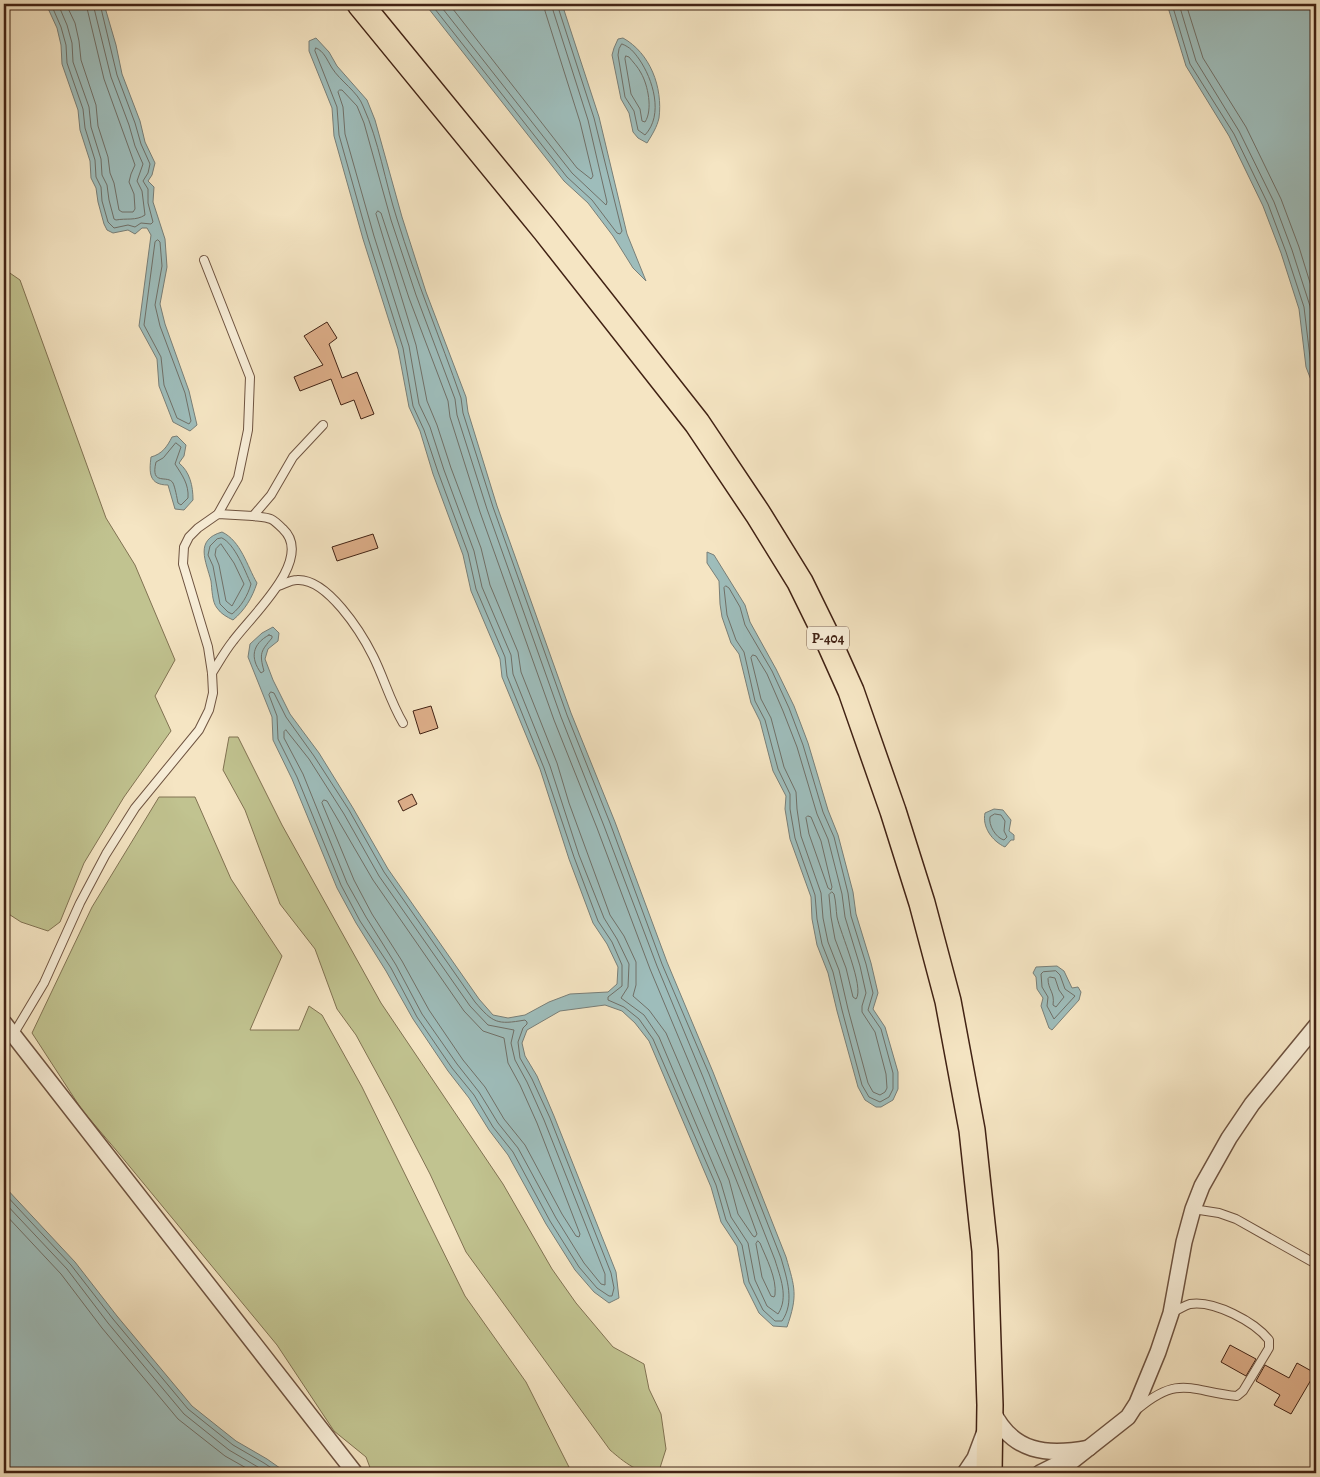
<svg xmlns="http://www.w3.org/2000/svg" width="1320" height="1477" font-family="Alegreya,serif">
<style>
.green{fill:#c1c390;stroke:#817252}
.water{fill:#9ebdbb;stroke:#797f78}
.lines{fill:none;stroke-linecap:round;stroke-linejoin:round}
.shore{stroke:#707068;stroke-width:1}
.building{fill:#ddae89;stroke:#412214}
.service-casing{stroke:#6e5340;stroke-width:10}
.minor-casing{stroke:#6e5340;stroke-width:18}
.trunk-casing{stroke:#412214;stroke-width:28}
.service{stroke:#f8eed8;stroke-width:8}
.minor{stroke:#f8eed8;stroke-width:15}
.trunk{stroke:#f5e5c3;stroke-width:25}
.labels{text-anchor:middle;stroke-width:5;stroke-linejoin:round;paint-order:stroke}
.shield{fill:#f8eed8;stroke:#785f4f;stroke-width:1}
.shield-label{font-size:14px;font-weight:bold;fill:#412214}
</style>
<rect width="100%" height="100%" fill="#f5e5c3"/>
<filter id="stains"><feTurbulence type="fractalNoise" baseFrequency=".004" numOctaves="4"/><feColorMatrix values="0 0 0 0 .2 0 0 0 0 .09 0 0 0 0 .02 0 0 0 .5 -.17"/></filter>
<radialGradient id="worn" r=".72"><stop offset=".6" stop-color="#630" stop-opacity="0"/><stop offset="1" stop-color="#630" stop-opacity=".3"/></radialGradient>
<g class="green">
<path d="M 4,269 L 20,280 L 106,518 L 135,565 L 175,660 L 155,696 L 171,731 L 124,797 L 84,863 L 60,922 L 48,931 L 21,922 L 4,911 Z"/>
<path d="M 229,737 L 238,737 L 282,825 L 381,1003 L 503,1184 L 552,1269 L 576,1303 L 613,1347 L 644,1364 L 649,1389 L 661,1414 L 666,1449 L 659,1471 C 641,1477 623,1461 610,1450 L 466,1252 L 430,1174 L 392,1101 L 356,1035 L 337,1009 L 315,949 L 280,904 L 245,810 L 223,770 Z"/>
<path d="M 159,797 L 195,797 L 231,879 L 282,956 L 250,1030 L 299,1030 L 309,1006 L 322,1015 L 362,1087 L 465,1296 L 526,1382 L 572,1473 L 372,1473 L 366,1457 L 334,1431 L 277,1345 L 116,1150 L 82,1110 L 32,1033 L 92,907 Z"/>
</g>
<g class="water">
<path d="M 46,4 L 104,4 L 116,45 L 122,74 L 140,121 L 145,142 L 155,163 L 152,175 L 148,181 L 154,187 L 153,202 L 165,239 L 167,267 L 160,304 L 165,324 L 189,391 L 197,425 L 190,431 L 173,422 L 159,386 L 157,359 L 139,326 L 151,235 L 147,228 L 142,228 L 135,234 L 128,230 L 113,233 L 107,230 L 104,224 L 98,202 L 96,188 L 91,178 L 90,161 L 80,130 L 78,110 L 62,64 L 61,45 L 57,28 Z"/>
<path d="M 425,4 L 562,4 L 599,117 L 627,234 L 646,281 L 633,268 L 613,236 L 588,203 L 564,181 Z"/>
<path d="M 1167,4 L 1316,4 L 1316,393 L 1306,367 L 1299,309 L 1281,253 L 1263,206 L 1229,136 L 1186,66 Z"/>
<path d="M 316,38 L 329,52 L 337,66 L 367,100 L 375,120 L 402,217 L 426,292 L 466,397 L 468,412 L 497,506 L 571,713 L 615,822 L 667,962 L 713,1072 L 786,1257 C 795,1288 798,1295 787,1327 L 773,1326 L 759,1313 L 744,1283 L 737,1246 L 721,1222 L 711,1187 L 649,1041 L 635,1023 L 622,1011 L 605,1005 L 560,1011 L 527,1030 L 522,1043 L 525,1056 L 537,1076 L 554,1116 L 616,1272 L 619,1298 L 609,1303 L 594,1292 L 575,1270 L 546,1224 L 508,1155 L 489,1130 L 469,1098 L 448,1071 L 413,1019 L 386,971 L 356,923 L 337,888 L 292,779 L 273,740 L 272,717 L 248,657 L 250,644 L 262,633 L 273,627 L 279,633 L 278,641 L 268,649 L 265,659 L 273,680 L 290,714 L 319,753 L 353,808 L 388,869 L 479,999 L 493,1015 L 508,1018 L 525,1015 L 549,1002 L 570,994 L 608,992 L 617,984 L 618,967 L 607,944 L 593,923 L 569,859 L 540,769 L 502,677 L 500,659 L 471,591 L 463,555 L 433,474 L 420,431 L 409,407 L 398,349 L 363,239 L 334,136 L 332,108 L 309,51 L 309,41 Z"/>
<path d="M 623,38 C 650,53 663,87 659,118 C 657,127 652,135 647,143 L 638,138 L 633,132 L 629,113 L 621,99 L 612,55 L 614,48 L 618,39 Z"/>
<path d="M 177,436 L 186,445 L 184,456 L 179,463 C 190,472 193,486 193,500 L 184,510 L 175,509 L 168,485 C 149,485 149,473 151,457 C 162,454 167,447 172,437 Z"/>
<path d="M 222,532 C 241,541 247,566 257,583 C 252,598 245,610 233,620 C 227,617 221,614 217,608 C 212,602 212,589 211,581 C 206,561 194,540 222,532 Z"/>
<path d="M 707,552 L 714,555 L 745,605 L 750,622 L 776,669 L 794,706 L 808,743 L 828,810 L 838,835 L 853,892 L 856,914 L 871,963 L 878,993 L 873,1009 L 885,1027 L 898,1072 L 898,1089 L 893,1100 L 881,1107 L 876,1107 L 865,1100 L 858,1087 L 837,1011 L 828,973 L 817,945 L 812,919 L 811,897 L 790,839 L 785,809 L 786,796 L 773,771 L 760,721 L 751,703 L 739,654 L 731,643 L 722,617 L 720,604 L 719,581 L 707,563 Z"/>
<path d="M 994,809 L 1003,810 L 1011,820 L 1009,831 L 1014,835 L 1014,840 L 1011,840 L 1005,847 C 992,841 982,827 985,813 Z"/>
<path d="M 1057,966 L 1064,971 L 1072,988 L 1078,987 L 1081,992 L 1079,1000 L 1052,1030 L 1049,1028 L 1041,1006 L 1043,998 L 1037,989 L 1036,977 L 1033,973 L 1036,967 Z"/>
<path d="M 4,1186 L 75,1262 L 117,1316 L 192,1406 L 236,1441 L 267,1459 L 287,1473 L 4,1473 Z"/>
</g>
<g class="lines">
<g class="shore">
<path d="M 51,4 L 61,27 L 66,45 L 67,63 L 83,109 L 85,128 L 95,160 L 96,177 L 101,187 L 102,201 L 108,222 L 114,228 L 128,225 L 135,227 L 141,223 L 151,224 L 153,222 L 148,203 L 148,189 L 143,181 L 148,173 L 150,164 L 141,144 L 135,123 L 117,75 L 100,4"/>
<path d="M 58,4 L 67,25 L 72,43 L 73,62 L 89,107 L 91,127 L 101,159 L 102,175 L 107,185 L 109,200 L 114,219 L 116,220 C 126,218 136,221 145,215 L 142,191 L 137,181 L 143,164 L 135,146 L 129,125 L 111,77 L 93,4"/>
<path d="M 66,4 L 75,23 L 79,41 L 81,60 L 96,105 L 98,126 L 108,157 L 110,173 L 114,183 L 119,210 L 122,212 L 133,212 L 135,209 L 134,194 L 129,182 L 131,174 L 135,165 L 104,79 L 86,4"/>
<path d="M 431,4 L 567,177 L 592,200 L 617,233 L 620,234 L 622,231 L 594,118 L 557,4"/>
<path d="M 439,4 L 572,173 L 606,205 L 607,202 L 588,120 L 551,4"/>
<path d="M 449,4 L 577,168 L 591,179 L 593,176 L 580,122 L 545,11 L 544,4"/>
<path d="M 1172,4 L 1190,64 L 1234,134 L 1268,204 L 1286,252 L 1304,307 L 1311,366 L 1316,379"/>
<path d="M 1179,4 L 1196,61 L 1239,131 L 1274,202 L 1292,250 L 1310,306 L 1316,356"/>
<path d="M 1186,4 L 1203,58 L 1246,127 L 1281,199 L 1299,247 L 1316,302"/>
<path d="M 622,44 C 630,47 634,52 639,59 C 653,79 664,115 645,135 L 638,130 L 634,111 L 625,97 L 618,55 L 619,49 Z"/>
<path d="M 316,48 C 324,51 327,60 332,68 C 340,81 358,92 363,106 C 379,141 385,182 397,219 C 416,280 440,338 461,398 L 463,413 L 493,507 L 567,715 L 610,823 L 662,964 L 709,1074 L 781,1258 C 787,1279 795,1302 782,1321 L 775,1321 L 763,1310 L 749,1282 L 742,1245 L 726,1220 L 716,1185 L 653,1039 L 639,1019 L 624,1007 L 608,1000 L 608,997 L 622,986 L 622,965 L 612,942 L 598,921 L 574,857 L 544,768 L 507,676 L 505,657 L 476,589 L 468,553 L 438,472 L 424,430 L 413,406 L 403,348 L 368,238 L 339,135 L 337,107 L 315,51 Z"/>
<path d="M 626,56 L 629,57 C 633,62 638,67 641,73 C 648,85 653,110 645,122 L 642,121 L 640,109 L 631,94 L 625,59 Z"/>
<path d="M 340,90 L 342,90 L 357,106 L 364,123 L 391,220 L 416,295 L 455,399 L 457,415 L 487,509 L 561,717 L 604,826 L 657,966 L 703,1077 L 775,1260 C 780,1277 789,1297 778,1314 L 767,1306 L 755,1280 L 748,1243 L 731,1217 L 721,1183 L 659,1037 L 644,1015 L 621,998 L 628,987 L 629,964 L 617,939 L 604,918 L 579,855 L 550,766 L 513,674 L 511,655 L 482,587 L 474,551 L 444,470 L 430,427 L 419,404 L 409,346 L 374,236 L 345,134 L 343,107 L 338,92 Z"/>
<path d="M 378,211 L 381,213 L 409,298 L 448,401 L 450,417 L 480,512 L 554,720 L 597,828 L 650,969 L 696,1079 L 749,1212 L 757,1234 L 755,1237 L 753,1236 L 738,1214 L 729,1180 L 666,1033 L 649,1010 L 633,996 L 636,985 L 636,962 L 624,936 L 610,915 L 569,803 L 557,763 L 521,672 L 518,652 L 490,585 L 481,548 L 451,468 L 437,425 L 427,401 L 416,345 L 376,214 Z"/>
<path d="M 158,240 L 160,242 L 162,266 L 155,305 L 160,326 L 185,393 L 191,421 L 189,424 L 177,418 L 164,385 L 161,357 L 144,325 L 155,242 Z"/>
<path d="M 176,443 L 181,447 L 175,464 C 182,475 189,484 188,498 L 181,505 L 178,503 C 177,498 175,487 173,483 C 168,474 150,487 156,462 L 163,458 Z"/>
<path d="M 222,538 C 235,544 245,571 251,584 C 248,595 241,607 232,614 L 228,612 L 220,604 L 213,566 L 208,555 L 210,546 L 217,539 Z"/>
<path d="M 221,544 L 234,563 L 244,584 L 232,606 L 226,601 L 219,565 L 215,555 L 216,549 Z"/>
<path d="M 726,586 L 729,588 L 740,607 L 745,625 L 772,671 L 789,708 L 803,745 L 823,812 L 834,837 L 848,893 L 851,916 L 866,964 L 873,993 L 868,1010 L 881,1029 L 893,1073 L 893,1089 L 889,1097 L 880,1102 L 869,1097 L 862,1085 L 842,1010 L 833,972 L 822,944 L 817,919 L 815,895 L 795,838 L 790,809 L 790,794 L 778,769 L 765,720 L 755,701 L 744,652 L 736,640 L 727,615 L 724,588 Z"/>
<path d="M 269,635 L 272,636 L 272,638 C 261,651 259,653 264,671 L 261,673 C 250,658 252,644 269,635 Z"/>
<path d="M 753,655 L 756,656 L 767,674 L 783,711 L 797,747 L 817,814 L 828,839 L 842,894 L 845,917 L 860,966 L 866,993 L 862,1006 L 862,1012 L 875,1032 L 886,1074 L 887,1088 L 885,1092 L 880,1095 L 873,1092 L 868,1083 L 848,1009 L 839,970 L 828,942 L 823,918 L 821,893 L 801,836 L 797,809 L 796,792 L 784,767 L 771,718 L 761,699 L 751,658 Z"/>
<path d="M 271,692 L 274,693 L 286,717 L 314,756 L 349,810 L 384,872 L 475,1002 C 493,1023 497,1025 525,1020 L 527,1022 L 527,1024 L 523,1028 L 518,1042 L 520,1058 L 532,1079 L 550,1118 L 611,1273 L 614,1288 L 612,1296 L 609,1296 L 597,1288 L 579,1267 L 550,1221 L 513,1152 L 493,1127 L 474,1095 L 452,1068 L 417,1017 L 391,968 L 360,921 L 341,885 L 297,777 L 278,739 L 277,716 L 269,695 Z"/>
<path d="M 286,730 L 309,759 L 344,814 L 379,876 L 470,1006 L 488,1025 L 514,1030 L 511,1043 L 515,1060 L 527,1082 L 544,1120 L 605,1274 L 605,1285 L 601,1284 L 584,1263 L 556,1218 L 518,1148 L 498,1123 L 479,1092 L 457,1064 L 422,1014 L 396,965 L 366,917 L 347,883 L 303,774 L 284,738 L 284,732 Z"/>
<path d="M 324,800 L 327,801 L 373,880 L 464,1011 L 483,1031 L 504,1038 L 508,1063 L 520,1085 L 537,1123 L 580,1234 L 579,1237 L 576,1236 L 562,1214 L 525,1145 L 504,1119 L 485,1087 L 463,1060 L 429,1010 L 402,961 L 372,914 L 354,880 L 322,803 Z"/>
<path d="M 995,814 L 1001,815 L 1005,821 L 1004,831 L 1007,837 L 1004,840 C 996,838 988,825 990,817 Z"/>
<path d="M 808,816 L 811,817 L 821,841 L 832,887 L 831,890 L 828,888 L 809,834 L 806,818 Z"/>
<path d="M 832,892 L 834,894 C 836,902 836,910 837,917 C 840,932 865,988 856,999 L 853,997 L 846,968 L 835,939 L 831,917 L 829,895 Z"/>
<path d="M 1056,971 L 1060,975 L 1065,989 L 1075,996 L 1054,1019 L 1047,1006 L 1048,997 L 1042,987 L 1041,974 L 1043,972 Z"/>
<path d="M 1050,977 L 1055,978 L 1059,990 L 1064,997 L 1056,1007 L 1053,1005 C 1055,992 1048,990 1048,979 Z"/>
<path d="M 4,1193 L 71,1265 L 113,1319 L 188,1409 L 233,1445 L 264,1463 L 279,1473"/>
<path d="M 4,1202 L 67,1269 L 108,1323 L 184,1414 L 229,1450 L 268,1473"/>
<path d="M 4,1213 L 61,1274 L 102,1328 L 178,1419 L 225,1456 L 255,1473"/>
<path d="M 758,1241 L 760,1243 C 766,1258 777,1278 775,1295 L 774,1297 L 771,1296 L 762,1277 L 756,1244 Z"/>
</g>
</g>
<g class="building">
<path d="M 327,322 L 337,338 L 329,344 L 342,378 L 357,372 L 374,414 L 361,419 L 354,400 L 341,405 L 331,379 L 300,391 L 294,377 L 323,365 L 304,336 Z"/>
<path d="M 373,534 L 378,548 L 337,561 L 332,547 Z"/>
<path d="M 431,706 L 438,728 L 420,734 L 413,711 Z"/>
<path d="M 412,794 L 417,804 L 403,811 L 398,801 Z"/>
<path d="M 1230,1345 L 1256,1359 L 1246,1376 L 1221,1362 Z"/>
<path d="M 1297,1363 L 1315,1373 L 1291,1414 L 1274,1405 L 1280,1395 L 1256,1381 L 1265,1365 L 1289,1378 Z"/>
</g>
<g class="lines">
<g class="service-casing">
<g id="service">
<path d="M 204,260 L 250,377 L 248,430 L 238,478 L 218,514"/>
<path d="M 278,586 C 284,584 291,580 297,580 C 327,578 361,632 373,656 C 384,678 390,701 403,723"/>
<path d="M 212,673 C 219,662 225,651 233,641 C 251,616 315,559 283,529 C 271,517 271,518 253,516"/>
<path d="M 13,1035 L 44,983 L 80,903 L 106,854 L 135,808 L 199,730 L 209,710 L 213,693 L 212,673 L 208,647 L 183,564 L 184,547 L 189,537 L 198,528 L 218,514 L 253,516 L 271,495 L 293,457 L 323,425"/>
<path d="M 1193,1209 L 1219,1213 L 1236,1219 L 1316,1264"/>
<path d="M 1139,1408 C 1180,1374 1192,1392 1237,1396 L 1243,1391 L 1269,1348 L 1269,1340 C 1255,1322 1214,1300 1190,1304 C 1184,1306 1177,1310 1172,1313"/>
</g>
</g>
<g class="minor-casing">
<g id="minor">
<path d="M 4,1023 L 355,1473"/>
<path d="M 992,1410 C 1012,1453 1047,1456 1089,1448"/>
<path d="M 965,1473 L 975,1458 L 984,1434"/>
<path d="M 1040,1473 L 1064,1461"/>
<path d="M 1057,1473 L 1128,1417 L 1137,1403 L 1158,1352 L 1171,1313 L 1184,1242 L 1193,1209 L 1202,1186 L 1229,1138 L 1252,1104 L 1316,1026"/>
</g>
</g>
<g class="trunk-casing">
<path id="trunk" d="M 360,4 L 545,230 L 697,423 L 758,514 L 800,582 L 825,633 L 851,691 L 893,811 L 922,903 L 948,1001 L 972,1130 L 985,1251 L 990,1405 L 989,1473"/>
</g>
<use href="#service" class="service"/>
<use href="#minor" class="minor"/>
<use href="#trunk" class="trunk"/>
</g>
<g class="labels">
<rect class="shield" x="807" y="626.5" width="42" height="23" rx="4"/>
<g class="shield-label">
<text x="828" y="643">Р-404</text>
</g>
</g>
<rect width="1320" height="1477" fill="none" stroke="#f5e5c3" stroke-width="20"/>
<rect x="5" y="5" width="1310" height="1467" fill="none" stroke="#412214" stroke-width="2.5"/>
<rect x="10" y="10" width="1300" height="1457" fill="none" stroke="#412214"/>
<rect width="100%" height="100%" filter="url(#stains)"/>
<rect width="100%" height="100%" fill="url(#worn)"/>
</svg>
